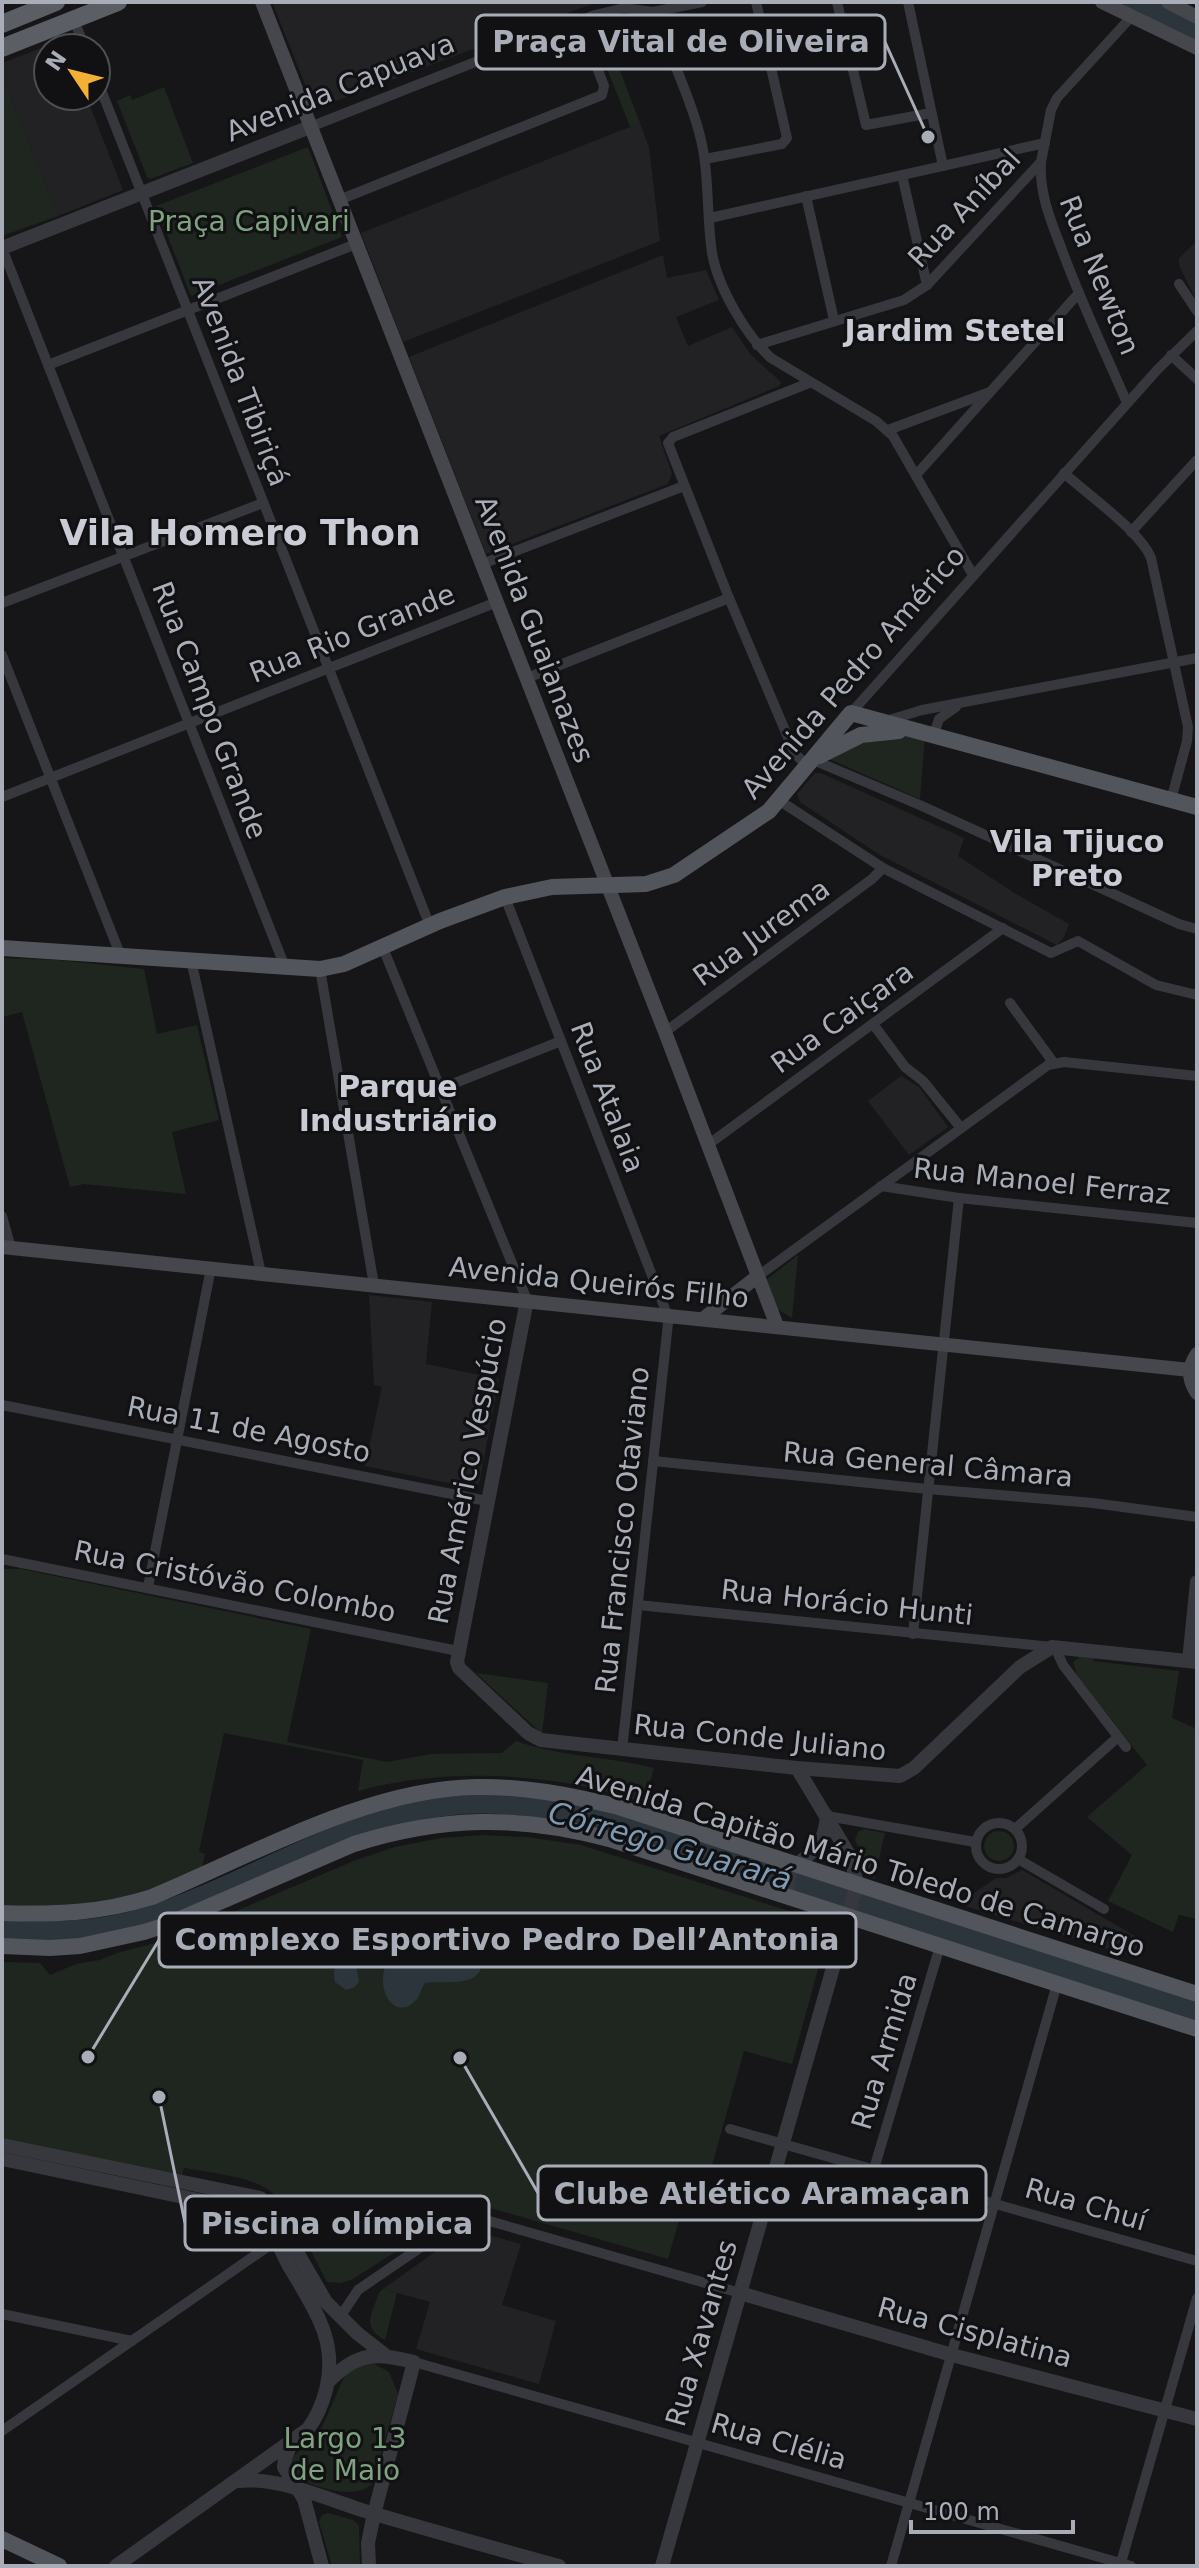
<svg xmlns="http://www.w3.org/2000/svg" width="1199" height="2568" font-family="'DejaVu Sans',sans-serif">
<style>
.built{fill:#222225}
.green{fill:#1e261f}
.water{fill:#2c353c}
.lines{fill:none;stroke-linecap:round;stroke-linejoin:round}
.river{stroke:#2c353c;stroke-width:20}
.minor{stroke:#37383d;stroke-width:10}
.tertiary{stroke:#37383d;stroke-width:14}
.secondary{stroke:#45474d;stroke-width:14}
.primary{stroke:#53555c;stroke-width:16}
.trunk{stroke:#5b5e65;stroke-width:18}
.labels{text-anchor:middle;stroke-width:6;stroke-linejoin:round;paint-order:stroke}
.street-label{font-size:28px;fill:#a8adb8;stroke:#111113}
.park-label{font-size:28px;fill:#7fa381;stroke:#111113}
.neighbourhood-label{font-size:30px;font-weight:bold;fill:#c9ccd4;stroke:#111113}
.water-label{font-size:30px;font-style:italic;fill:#7f9bb3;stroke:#111113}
.district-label{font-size:36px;font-weight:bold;fill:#c9ccd4;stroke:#111113}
.leader{fill:none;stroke:#a8adb8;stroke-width:3}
.callout-dot{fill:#a8adb8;stroke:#111113;stroke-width:3}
.callout{fill:#111113;stroke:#a8adb8;stroke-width:3}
.callout-label{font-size:30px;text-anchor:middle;font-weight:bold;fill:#a8adb8}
</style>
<rect width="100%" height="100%" fill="#161618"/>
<g class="built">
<path d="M 272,2 L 597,2 L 315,109 Z"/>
<path d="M 60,41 L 66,48 L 48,48 L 48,96 L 86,96 L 123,190 L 58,216 L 2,76 L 2,63 Z"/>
<path d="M 640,123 L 649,147 L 660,241 L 403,342 L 361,233 Z"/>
<path d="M 1197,241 L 1197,302 L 1179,265 L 1179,258 Z"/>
<path d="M 663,255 L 667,278 L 706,270 L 719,300 L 676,317 L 688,346 L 732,327 L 751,355 L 781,382 L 779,386 L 659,436 L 672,474 L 668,484 L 486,554 L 409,357 Z"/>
<path d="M 815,773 L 821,773 L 964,838 L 958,856 L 1016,894 L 1069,924 L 1064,937 L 1057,945 L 880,855 L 800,802 L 797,794 Z"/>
<path d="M 901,1076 L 919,1087 L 948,1127 L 909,1155 L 868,1101 Z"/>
<path d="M 369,1295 L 432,1302 L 426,1364 L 499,1379 L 479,1484 L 473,1488 L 365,1466 L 382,1387 L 374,1385 Z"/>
<path d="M 1022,1870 L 1140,1939 L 1135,1957 L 958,1904 L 996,1878 L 1006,1878 Z"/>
<path d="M 467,2229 L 521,2244 L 502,2305 L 556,2321 L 539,2384 L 416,2349 L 430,2302 L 383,2289 Z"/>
</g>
<g class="green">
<path d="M 602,24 L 640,123 L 630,127 L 592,30 L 594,26 Z"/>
<path d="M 2,76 L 58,216 L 2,236 Z"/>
<path d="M 164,87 L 193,163 L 150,179 L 147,177 L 117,101 L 130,95 L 132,100 Z"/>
<path d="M 308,147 L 342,237 L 191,296 L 156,206 Z"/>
<path d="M 882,736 L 925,736 L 920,799 L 829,759 L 844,750 Z"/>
<path d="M 2,958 L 57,960 L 144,969 L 157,1034 L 197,1025 L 219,1120 L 172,1132 L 186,1194 L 84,1184 L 70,1187 L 22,1012 L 2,1017 Z"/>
<path d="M 798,1255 L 792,1318 L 777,1309 L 766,1280 Z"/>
<path d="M 2,1569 L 21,1569 L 311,1629 L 287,1742 L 387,1762 L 431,1754 L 502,1753 L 516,1741 C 560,1757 608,1756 654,1768 L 644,1802 C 621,1796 597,1788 572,1784 C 501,1772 427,1772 358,1791 L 363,1760 L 224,1733 L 199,1852 L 205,1854 L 202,1869 C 185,1876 168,1885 150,1891 C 102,1907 52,1907 2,1905 Z"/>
<path d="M 1081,1656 L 1093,1658 L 1093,1661 L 1179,1671 L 1172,1718 L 1197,1729 L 1197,1919 L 1179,1915 L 1173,1932 L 1108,1901 L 1132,1855 L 1087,1817 L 1147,1765 L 1077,1675 L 1073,1662 Z"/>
<path d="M 476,1673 L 548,1683 L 542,1734 Z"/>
<path d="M 864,1829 L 885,1833 L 874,1880 L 855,1840 L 858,1832 Z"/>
<circle cx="999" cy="1846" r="15"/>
<path d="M 481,1835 L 527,1837 L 581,1845 L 827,1923 L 829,1929 L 792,2064 L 744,2051 L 702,2201 L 686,2196 L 668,2259 L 473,2203 L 351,2280 L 340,2283 L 327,2282 C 313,2256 290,2201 264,2187 C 241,2175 210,2173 184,2168 L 182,2175 L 2,2139 L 2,1962 L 40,1963 L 50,1975 L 76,1964 L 100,1960 L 117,1953 L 163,1941 L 167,1944 L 177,1936 L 356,1860 L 395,1847 L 441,1838 Z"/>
<path d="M 383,2289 L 397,2293 L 385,2340 C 361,2327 372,2314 379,2293 Z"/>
<path d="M 371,2362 L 389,2372 L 398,2394 L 373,2483 C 356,2502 312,2486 293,2476 L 289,2461 L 322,2427 L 345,2375 L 351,2368 Z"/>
<path d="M 328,2513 L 353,2520 L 359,2526 L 360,2566 L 332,2566 L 319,2522 L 322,2515 Z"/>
</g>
<g class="water">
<path d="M 361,1935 L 369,1939 L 370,1947 L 356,1965 L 359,1981 L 355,1987 L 346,1990 L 335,1982 C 330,1963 345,1943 361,1935 Z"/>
<path d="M 463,1941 C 472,1943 480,1947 481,1957 C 487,1990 443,1980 425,1983 C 421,1988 421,1994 417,1999 C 389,2031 362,1964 407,1944 C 423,1937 446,1941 463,1941 Z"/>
</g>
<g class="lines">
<g class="river">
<path d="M 1134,2 L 1197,32"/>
<path d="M 2,1930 C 49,1933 95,1932 140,1919 C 246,1887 340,1817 452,1805 C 510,1799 564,1812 620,1825 L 1197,2010"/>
</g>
<g class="minor">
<path d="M 837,2 L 866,125 L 931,113"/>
<path d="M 908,2 L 943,166"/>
<path d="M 653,12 C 668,51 688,91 699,132 C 710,171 706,213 712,253 C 718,288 746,335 771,358 L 876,421 L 893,436 L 973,575"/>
<path d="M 74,20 L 85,48"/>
<path d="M 96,77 L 430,926"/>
<path d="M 310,127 L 595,15 L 624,8 L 653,12 L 702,2"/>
<path d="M 705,159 L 782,144 L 787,138 L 756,2"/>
<path d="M 1041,162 C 1039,194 1051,221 1062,250 C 1081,302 1105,352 1127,403"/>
<path d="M 902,175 L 927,285"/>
<path d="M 806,196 L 834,320"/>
<path d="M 339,200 L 602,95 L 604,86 L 579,20"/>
<path d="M 710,218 L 1045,143"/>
<path d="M 2,248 L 285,967"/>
<path d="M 1179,284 L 1197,311"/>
<path d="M 757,345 L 904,300 L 927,285 L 1041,162 L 1051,110 L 1057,98 L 1132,16"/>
<path d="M 1171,355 L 1197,379"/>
<path d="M 48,365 L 356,244"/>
<path d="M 888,430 L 990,392"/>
<path d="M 1064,473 C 1087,494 1140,531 1151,558 L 1188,727 L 1187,741 L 1171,800"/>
<path d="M 916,475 L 1078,294"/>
<path d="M 1131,532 L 1197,460"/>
<path d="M 482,564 L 684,486"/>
<path d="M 2,603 L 263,503"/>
<path d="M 2,655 L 120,954"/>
<path d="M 527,678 L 729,598"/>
<path d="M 851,713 L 1158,369 L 1197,331"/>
<path d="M 886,721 L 922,710 L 1197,658"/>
<path d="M 934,734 L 939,719 L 956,707"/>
<path d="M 813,760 L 922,806 L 1179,924 L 1197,929"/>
<path d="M 808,766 L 795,754 L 729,598 L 668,443 L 673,437 L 809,383"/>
<path d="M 2,797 L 497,602"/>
<path d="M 780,801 L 883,868 L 1051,953 L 1078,941 L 1156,985 L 1197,995"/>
<path d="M 505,897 L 667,1314"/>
<path d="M 383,948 L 527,1300"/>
<path d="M 191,960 L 261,1273"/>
<path d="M 320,969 L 374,1285"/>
<path d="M 1010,1003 L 1053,1062"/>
<path d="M 873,1024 L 905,1067 L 923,1081 L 961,1128"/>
<path d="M 665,1032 L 872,879 L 883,868"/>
<path d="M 440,1089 L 561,1041"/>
<path d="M 709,1144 L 1003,928"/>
<path d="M 881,1186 L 959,1198 L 1197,1223"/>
<path d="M 2,1216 L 11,1248"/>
<path d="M 758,1276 L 1048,1065 L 1064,1062 L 1197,1076"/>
<path d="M 2,1405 L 487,1501"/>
<path d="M 653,1461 L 928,1489 L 1093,1503 L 1197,1517"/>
<path d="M 2,1559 L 458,1651"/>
<path d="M 148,1587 L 211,1268"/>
<path d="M 638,1605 L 1052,1647"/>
<path d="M 913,1634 L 959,1198"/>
<path d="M 1055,1647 L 1063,1665 L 1126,1747"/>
<path d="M 622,1750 L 669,1314"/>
<path d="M 827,1816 L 975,1842"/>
<circle cx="999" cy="1846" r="23"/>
<path d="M 1015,1829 L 1118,1737"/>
<path d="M 1018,1859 L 1104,1909"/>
<path d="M 730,2129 L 1197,2261"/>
<path d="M 874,2169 L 940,1946"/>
<path d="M 2,2314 L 132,2341"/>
<path d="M 340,2317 L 358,2290 L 459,2221 L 472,2216 L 740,2293"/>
<path d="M 414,2362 L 1131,2566"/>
<path d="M 2,2431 L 280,2238"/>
<path d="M 891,2566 L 1057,1984"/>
<path d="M 1120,2566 L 1197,2298"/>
</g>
<g class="tertiary">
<path d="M 2,248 L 310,127"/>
<path d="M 527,1300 L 457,1662 L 459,1668 L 528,1733 L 541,1740 L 797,1768 L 900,1776 L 914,1768 L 1020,1667 L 1052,1647 L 1197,1662"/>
<path d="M 1189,1661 L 1197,1582"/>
<path d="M 790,1896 C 781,1872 802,1862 816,1848 C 823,1840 826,1827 827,1816"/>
<path d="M 2,2145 L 260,2198 L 272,2209 L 326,2302 L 357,2333 L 385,2355"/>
<path d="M 2,2159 L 255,2212 C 270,2224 279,2246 288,2264 C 312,2306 339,2339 326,2390 C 322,2405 317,2417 308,2429 L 116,2566"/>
<path d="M 740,2293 L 952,2355 L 1197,2419"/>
<path d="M 328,2382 C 357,2352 376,2352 414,2362 L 374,2514 L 368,2543 L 369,2566"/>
<path d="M 291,2444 L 285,2458 L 284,2467 L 304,2499 L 322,2566"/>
<path d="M 239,2481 C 281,2476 335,2503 375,2514 C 436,2532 497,2549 559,2566"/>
<path d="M 662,2566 L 857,1884 L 851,1858 L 797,1768"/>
</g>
<g class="secondary">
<path d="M 262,2 L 665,1032 L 777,1326"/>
<path d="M 1102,2 L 1197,48"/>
<path d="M 1168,2 L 1197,17"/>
<path d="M 2,1247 L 1190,1370"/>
<path d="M 704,1318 L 758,1276"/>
<path d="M 1197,1354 C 1188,1367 1188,1380 1197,1393"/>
</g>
<g class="primary">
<path d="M 819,756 L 861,735 L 899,731"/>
<path d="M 2,948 L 320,969 L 344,964 L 440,921 L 505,897 L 552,887 L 646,884 L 674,875 L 769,811 L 851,713 L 1197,807"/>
<path d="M 2,1913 C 55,1915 102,1913 152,1897 C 253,1855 366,1789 476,1787 C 524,1786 569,1795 615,1806 L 1197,1994"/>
<path d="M 2,1946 L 50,1948 L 80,1946 L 144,1932 L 166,1925 L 354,1844 C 443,1816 519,1815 609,1839 L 1197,2029"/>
<path d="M 2,2539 L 59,2566"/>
</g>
<g class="trunk">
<path d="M 2,24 L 56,2"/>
<path d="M 2,48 L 118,2"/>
</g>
</g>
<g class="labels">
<g class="street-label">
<text transform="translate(340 87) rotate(-22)" y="10">Avenida Capuava</text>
<text transform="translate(964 208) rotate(-47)" y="10">Rua Aníbal</text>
<text transform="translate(1100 275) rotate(68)" y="10">Rua Newton</text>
<text transform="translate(241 381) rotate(69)" y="10">Avenida Tibiriçá</text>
<text transform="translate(535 629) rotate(69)" y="10">Avenida Guaianazes</text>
<text transform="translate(352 633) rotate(-22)" y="10">Rua Rio Grande</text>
<text transform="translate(853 672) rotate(-49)" y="10">Avenida Pedro Américo</text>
<text transform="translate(210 710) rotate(69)" y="10">Rua Campo Grande</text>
<text transform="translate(761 932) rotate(-36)" y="10">Rua Jurema</text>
<text transform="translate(842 1017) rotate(-36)" y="10">Rua Caiçara</text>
<text transform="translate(608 1097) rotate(69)" y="10">Rua Atalaia</text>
<text transform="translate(1042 1181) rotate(6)" y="10">Rua Manoel Ferraz</text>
<text transform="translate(599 1282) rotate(6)" y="10">Avenida Queirós Filho</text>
<text transform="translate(249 1429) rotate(11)" y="10">Rua 11 de Agosto</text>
<text transform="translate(928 1464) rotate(5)" y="10">Rua General Câmara</text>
<text transform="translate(467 1471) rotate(-79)" y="10">Rua Américo Vespúcio</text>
<text transform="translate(622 1530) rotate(-84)" y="10">Rua Francisco Otaviano</text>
<text transform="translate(235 1581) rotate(11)" y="10">Rua Cristóvão Colombo</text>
<text transform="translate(847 1602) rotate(6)" y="10">Rua Horácio Hunti</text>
<text transform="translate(760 1737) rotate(6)" y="10">Rua Conde Juliano</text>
<text transform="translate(861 1861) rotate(17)" y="10">Avenida Capitão Mário Toledo de Camargo</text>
<text transform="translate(884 2051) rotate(-73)" y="10">Rua Armida</text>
<text transform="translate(1086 2204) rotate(16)" y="10">Rua Chuí</text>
<text transform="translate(975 2332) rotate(15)" y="10">Rua Cisplatina</text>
<text transform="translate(701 2333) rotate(-74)" y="10">Rua Xavantes</text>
<text transform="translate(779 2441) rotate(16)" y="10">Rua Clélia</text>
</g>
<g class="park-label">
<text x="249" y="231">Praça Capivari</text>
<text x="345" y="2448">Largo 13<tspan x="345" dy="32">de Maio</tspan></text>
</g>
<g class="neighbourhood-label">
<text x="955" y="341">Jardim Stetel</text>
<text x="1077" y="852">Vila Tijuco<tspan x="1077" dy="34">Preto</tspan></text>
<text x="398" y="1097">Parque<tspan x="398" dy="34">Industriário</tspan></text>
</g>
<g class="water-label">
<text transform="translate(670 1846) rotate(16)" y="10">Córrego Guarará</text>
</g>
<g class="district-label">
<text x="240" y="545">Vila Homero Thon</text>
</g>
</g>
<path class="leader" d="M928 137L885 42M88 2057L159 1940M460 2058L538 2193M159 2097L185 2223"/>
<g class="callout-dot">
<circle cx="928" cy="137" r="8"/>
<circle cx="88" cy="2057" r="8"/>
<circle cx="460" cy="2058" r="8"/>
<circle cx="159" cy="2097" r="8"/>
</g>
<g class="callout">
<rect x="476" y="15" width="409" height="54" rx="8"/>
<rect x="159" y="1913" width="697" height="54" rx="8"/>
<rect x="538" y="2166" width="448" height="54" rx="8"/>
<rect x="185" y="2196" width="304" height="54" rx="8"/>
</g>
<g class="callout-label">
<text x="681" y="52">Praça Vital de Oliveira</text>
<text x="507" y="1950">Complexo Esportivo Pedro Dell’Antonia</text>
<text x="762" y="2204">Clube Atlético Aramaçan</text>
<text x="337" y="2234">Piscina olímpica</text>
</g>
<rect width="1199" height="2568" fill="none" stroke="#a8adb8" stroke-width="8"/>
<g transform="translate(72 72) rotate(305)"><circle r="38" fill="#111113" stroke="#4d4f55" stroke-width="2"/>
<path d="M0-6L14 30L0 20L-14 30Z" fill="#f2b134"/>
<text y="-12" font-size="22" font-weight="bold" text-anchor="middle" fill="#a8adb8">N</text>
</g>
<path d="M911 2520v12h162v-12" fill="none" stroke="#a8adb8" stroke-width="4"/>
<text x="923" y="2520" font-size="24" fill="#a8adb8" stroke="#111113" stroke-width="6" paint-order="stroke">100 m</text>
</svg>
